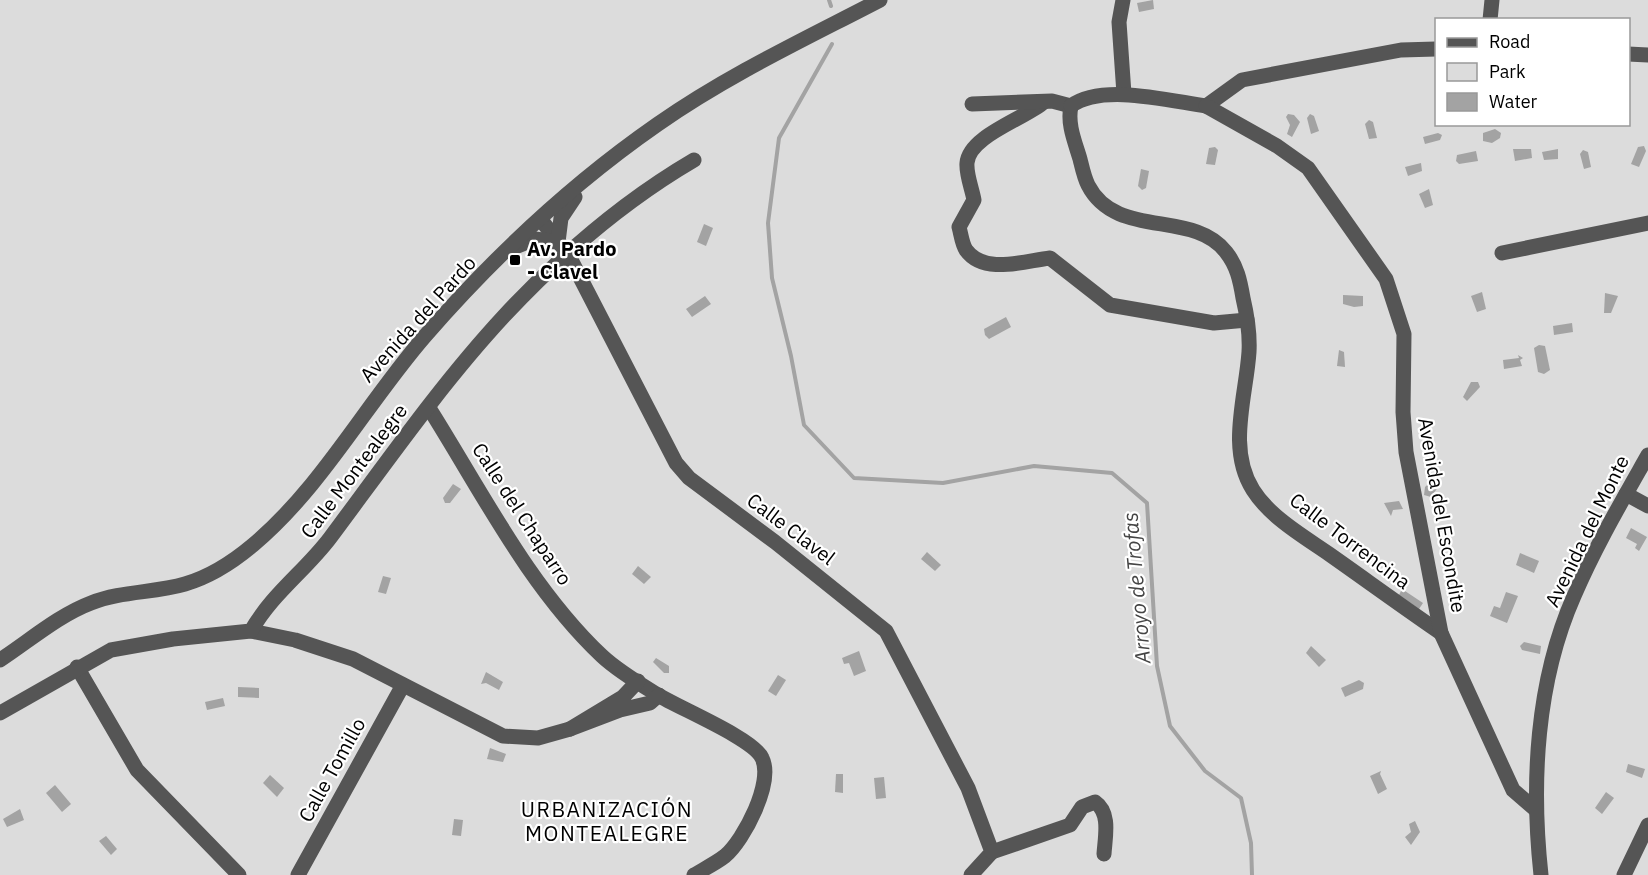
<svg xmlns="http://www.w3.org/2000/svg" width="1648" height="875" font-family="'IBM Plex Sans',sans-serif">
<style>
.green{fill:#dcdcdc;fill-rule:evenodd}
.water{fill:#a3a3a3}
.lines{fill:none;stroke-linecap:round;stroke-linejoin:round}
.stream{stroke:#a3a3a3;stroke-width:4}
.minor{stroke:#555;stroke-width:15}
.poi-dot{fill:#000;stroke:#fff;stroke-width:2}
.labels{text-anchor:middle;stroke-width:4.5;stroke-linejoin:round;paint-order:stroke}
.poi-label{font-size:20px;font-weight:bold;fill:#000;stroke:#fff;text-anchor:start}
.street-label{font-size:20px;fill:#000;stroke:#fff}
.water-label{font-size:21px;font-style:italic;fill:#444;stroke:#fff}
.neighbourhood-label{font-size:21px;letter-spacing:1.5px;fill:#000;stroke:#fff}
</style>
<rect width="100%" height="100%" fill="#fff"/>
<path class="green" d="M 0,0 L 1648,0 L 1648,875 L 0,875 ZM 1436,20 L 1628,20 L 1628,124 L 1436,124 Z"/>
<g class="water">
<path d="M 1153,0 L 1154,9 L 1139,12 L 1137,3 Z"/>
<path d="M 1288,114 L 1294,115 L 1300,122 L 1292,137 L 1287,134 L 1290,125 L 1286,117 Z"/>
<path d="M 1310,114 L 1314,116 L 1319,131 L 1311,134 L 1307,118 Z"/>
<path d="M 1369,120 L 1373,122 L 1377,138 L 1369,139 L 1365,124 Z"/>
<path d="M 1495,129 L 1501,133 L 1500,138 L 1492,143 L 1483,141 L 1483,133 Z"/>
<path d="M 1438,133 L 1442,135 L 1440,140 L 1425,144 L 1423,137 Z"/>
<path d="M 1644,146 L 1646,151 L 1639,167 L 1631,164 L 1638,147 Z"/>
<path d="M 1215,147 L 1218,150 L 1215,165 L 1206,164 L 1209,148 Z"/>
<path d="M 1513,149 L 1531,149 L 1532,158 L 1515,161 Z"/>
<path d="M 1558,149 L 1558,159 L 1544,160 L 1542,152 Z"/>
<path d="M 1583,150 L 1588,152 L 1591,167 L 1584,169 L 1580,154 Z"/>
<path d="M 1476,151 L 1478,161 L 1459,164 L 1456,161 L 1457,155 Z"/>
<path d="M 1421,163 L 1422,171 L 1408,176 L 1405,167 Z"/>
<path d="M 1141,169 L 1149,171 L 1146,188 L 1142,190 L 1138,186 Z"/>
<path d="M 1429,189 L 1433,205 L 1425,208 L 1419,194 Z"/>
<path d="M 704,224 L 713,228 L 706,246 L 697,242 Z"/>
<path d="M 1482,292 L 1486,309 L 1477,312 L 1471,296 Z"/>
<path d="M 1605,293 L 1618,296 L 1611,313 L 1604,313 Z"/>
<path d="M 1343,295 L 1363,296 L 1363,306 L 1354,307 L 1343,304 Z"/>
<path d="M 705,296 L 711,304 L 692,317 L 686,309 Z"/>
<path d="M 1006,317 L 1011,327 L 989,339 L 985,335 L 984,329 Z"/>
<path d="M 1572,323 L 1573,332 L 1554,335 L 1553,326 Z"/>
<path d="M 1539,345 L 1545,346 L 1550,370 L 1544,374 L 1538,372 L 1534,348 Z"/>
<path d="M 1339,350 L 1344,352 L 1345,367 L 1337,366 Z"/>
<path d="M 1518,355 L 1523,358 L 1520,360 L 1522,366 L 1504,369 L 1503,360 L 1519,358 Z"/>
<path d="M 1471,382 L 1478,382 L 1480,387 L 1467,401 L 1463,397 Z"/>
<path d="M 1434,479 L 1441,483 L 1431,497 L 1424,495 L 1425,487 Z"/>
<path d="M 453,484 L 461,489 L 450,503 L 445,503 L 443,498 Z"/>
<path d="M 1399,501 L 1403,509 L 1393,510 L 1391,516 L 1384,503 Z"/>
<path d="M 1631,528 L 1647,537 L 1639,551 L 1635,548 L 1637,544 L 1626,538 Z"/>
<path d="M 927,552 L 941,565 L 935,571 L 921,559 Z"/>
<path d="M 1520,553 L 1539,561 L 1534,573 L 1516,565 Z"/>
<path d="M 638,566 L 651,577 L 644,584 L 632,574 Z"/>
<path d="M 383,576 L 391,578 L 386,594 L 378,592 Z"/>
<path d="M 1402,589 L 1423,603 L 1419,609 L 1399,595 Z"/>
<path d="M 1506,592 L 1518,596 L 1507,623 L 1490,616 L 1494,606 L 1500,608 Z"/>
<path d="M 1524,642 L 1541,646 L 1540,654 L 1522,650 L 1520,646 Z"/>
<path d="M 1311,646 L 1326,660 L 1319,667 L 1306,653 Z"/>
<path d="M 859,651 L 866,671 L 854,676 L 849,663 L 844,664 L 842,658 Z"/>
<path d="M 656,658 L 669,666 L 669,673 L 664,673 L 653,662 Z"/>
<path d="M 486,672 L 503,682 L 499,690 L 486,683 L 481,684 Z"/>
<path d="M 778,675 L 786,680 L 776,696 L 768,691 Z"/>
<path d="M 1359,680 L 1364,683 L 1363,689 L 1345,697 L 1341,688 Z"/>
<path d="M 238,687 L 259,688 L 259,698 L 238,697 Z"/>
<path d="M 223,698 L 225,706 L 207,710 L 205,702 Z"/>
<path d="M 490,748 L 506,754 L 503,762 L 487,759 Z"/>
<path d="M 1628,764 L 1645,769 L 1642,778 L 1626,772 Z"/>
<path d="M 1381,771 L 1380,774 L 1387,789 L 1378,794 L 1370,776 Z"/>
<path d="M 836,774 L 843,774 L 843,793 L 835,792 Z"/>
<path d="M 270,775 L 284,788 L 277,797 L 263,783 Z"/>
<path d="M 884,777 L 886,798 L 876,799 L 874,778 Z"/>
<path d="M 55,785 L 71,804 L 62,812 L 46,793 Z"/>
<path d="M 1606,792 L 1614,798 L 1602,814 L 1595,808 Z"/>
<path d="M 20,809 L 24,820 L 7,827 L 3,819 Z"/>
<path d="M 454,819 L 463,820 L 461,836 L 452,835 Z"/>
<path d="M 1415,821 L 1420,832 L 1411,845 L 1405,837 L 1411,832 L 1409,824 Z"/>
<path d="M 106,836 L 117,849 L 111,855 L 99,841 Z"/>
</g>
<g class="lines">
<g class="stream">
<path d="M 829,0 L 831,6"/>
<path d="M 832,44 L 779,138 L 768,223 L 772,278 L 791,356 L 804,425 L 854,478 L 943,483 L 1034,466 L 1112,473 L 1147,503 L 1157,666 L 1170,726 L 1205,771 L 1241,798 L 1251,843 L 1252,875"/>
</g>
<g class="minor">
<path d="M 1123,0 L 1119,22 L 1124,94"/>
<path d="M 1490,20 L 1492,0"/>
<path d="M 1628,54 L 1648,55"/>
<path d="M 1044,102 C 1024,119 969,136 967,163 C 966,174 972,189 974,200 L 959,227 C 961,234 962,244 966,250 C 984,275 1024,261 1050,258 L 1110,305 L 1214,323 L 1247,320"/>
<path d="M 972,104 L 1052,101 L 1071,106"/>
<path d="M 1071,106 C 1067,124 1075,142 1080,159 C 1082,167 1084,177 1088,185 C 1116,240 1193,209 1226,252 C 1237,266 1240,280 1243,298 C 1247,315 1250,334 1249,352 C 1246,397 1227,449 1253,490 C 1270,517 1303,536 1329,554 C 1366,580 1403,607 1441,633"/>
<path d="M 1071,106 C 1102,83 1170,101 1206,106 L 1242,80 L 1401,50 L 1436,49"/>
<path d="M 1206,106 L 1277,146 L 1308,168 L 1386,279 L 1404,334 L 1403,412 L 1406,452 L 1441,633 L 1513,790 L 1535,809"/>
<path d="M 541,220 L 568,254 L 676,463 L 689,478 L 775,542 L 886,631 L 968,788 L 992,852 L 971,875"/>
<path d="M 515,247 L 535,239 L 558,242 L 561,218 L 575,197"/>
<path d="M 1502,253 L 1648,223"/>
<path d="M 429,408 C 482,492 529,587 602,656 C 618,671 640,684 658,695 C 679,708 754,739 762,758 C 774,782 744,840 725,856 C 716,863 704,869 694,875"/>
<path d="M 1626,494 L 1648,506"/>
<path d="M 251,631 L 295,640 L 353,659 L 503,736 L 538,738 L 570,729"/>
<path d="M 0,660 C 29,641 59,615 91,603 C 121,591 154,593 185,584 C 209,577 234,561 253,545 C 322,487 366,404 425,336 C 493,258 573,183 658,124 C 728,75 805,39 880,0"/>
<path d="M 77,667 L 137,770 L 239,875"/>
<path d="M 638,681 L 623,697 L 570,729 L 620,710 L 650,703 L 659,695"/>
<path d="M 0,713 L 111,650 L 173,639 L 251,631 C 272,594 305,571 330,538 C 386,463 441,384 504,316 C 560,256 624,201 694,160"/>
<path d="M 992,852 L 1070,825 L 1082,807 L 1095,802 C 1111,813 1105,837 1104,854"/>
<path d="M 298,875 L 403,685"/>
<path d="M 1541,875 C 1531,783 1536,682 1574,596 C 1595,547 1622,501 1648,455"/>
<path d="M 1624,875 L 1648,825"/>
</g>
</g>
<rect class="poi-dot" x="509" y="254" width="12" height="12" rx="3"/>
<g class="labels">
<g class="poi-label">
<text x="527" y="256">Av. Pardo<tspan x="527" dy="23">- Clavel</tspan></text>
</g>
<g class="street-label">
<text transform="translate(418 319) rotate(-48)" y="7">Avenida del Pardo</text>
<text transform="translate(354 471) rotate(-53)" y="7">Calle Montealegre</text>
<text transform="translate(522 514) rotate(57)" y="7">Calle del Chaparro</text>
<text transform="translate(1442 515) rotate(80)" y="7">Avenida del Escondite</text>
<text transform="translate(791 529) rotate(37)" y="7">Calle Clavel</text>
<text transform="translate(1587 531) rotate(-64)" y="7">Avenida del Monte</text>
<text transform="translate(1350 541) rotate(37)" y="7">Calle Torrencina</text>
<text transform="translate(332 770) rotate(-61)" y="7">Calle Tomillo</text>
</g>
<g class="water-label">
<text transform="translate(1137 588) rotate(-95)" y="7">Arroyo de Trofas</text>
</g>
<g class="neighbourhood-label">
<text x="607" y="817">URBANIZACIÓN<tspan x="607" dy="24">MONTEALEGRE</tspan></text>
</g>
</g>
<rect x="1435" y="18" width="195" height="108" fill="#ffffff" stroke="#999999" stroke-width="1.5"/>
<rect x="1447" y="38" width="30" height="9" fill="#555555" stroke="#999999" stroke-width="1.5"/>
<text x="1489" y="48" font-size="18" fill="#000000">Road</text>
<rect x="1447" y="63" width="30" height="18" fill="#dcdcdc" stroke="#999999" stroke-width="1.5"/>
<text x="1489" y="78" font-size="18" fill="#000000">Park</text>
<rect x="1447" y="93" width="30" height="18" fill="#a3a3a3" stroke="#999999" stroke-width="1.5"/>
<text x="1489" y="108" font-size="18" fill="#000000">Water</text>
</svg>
